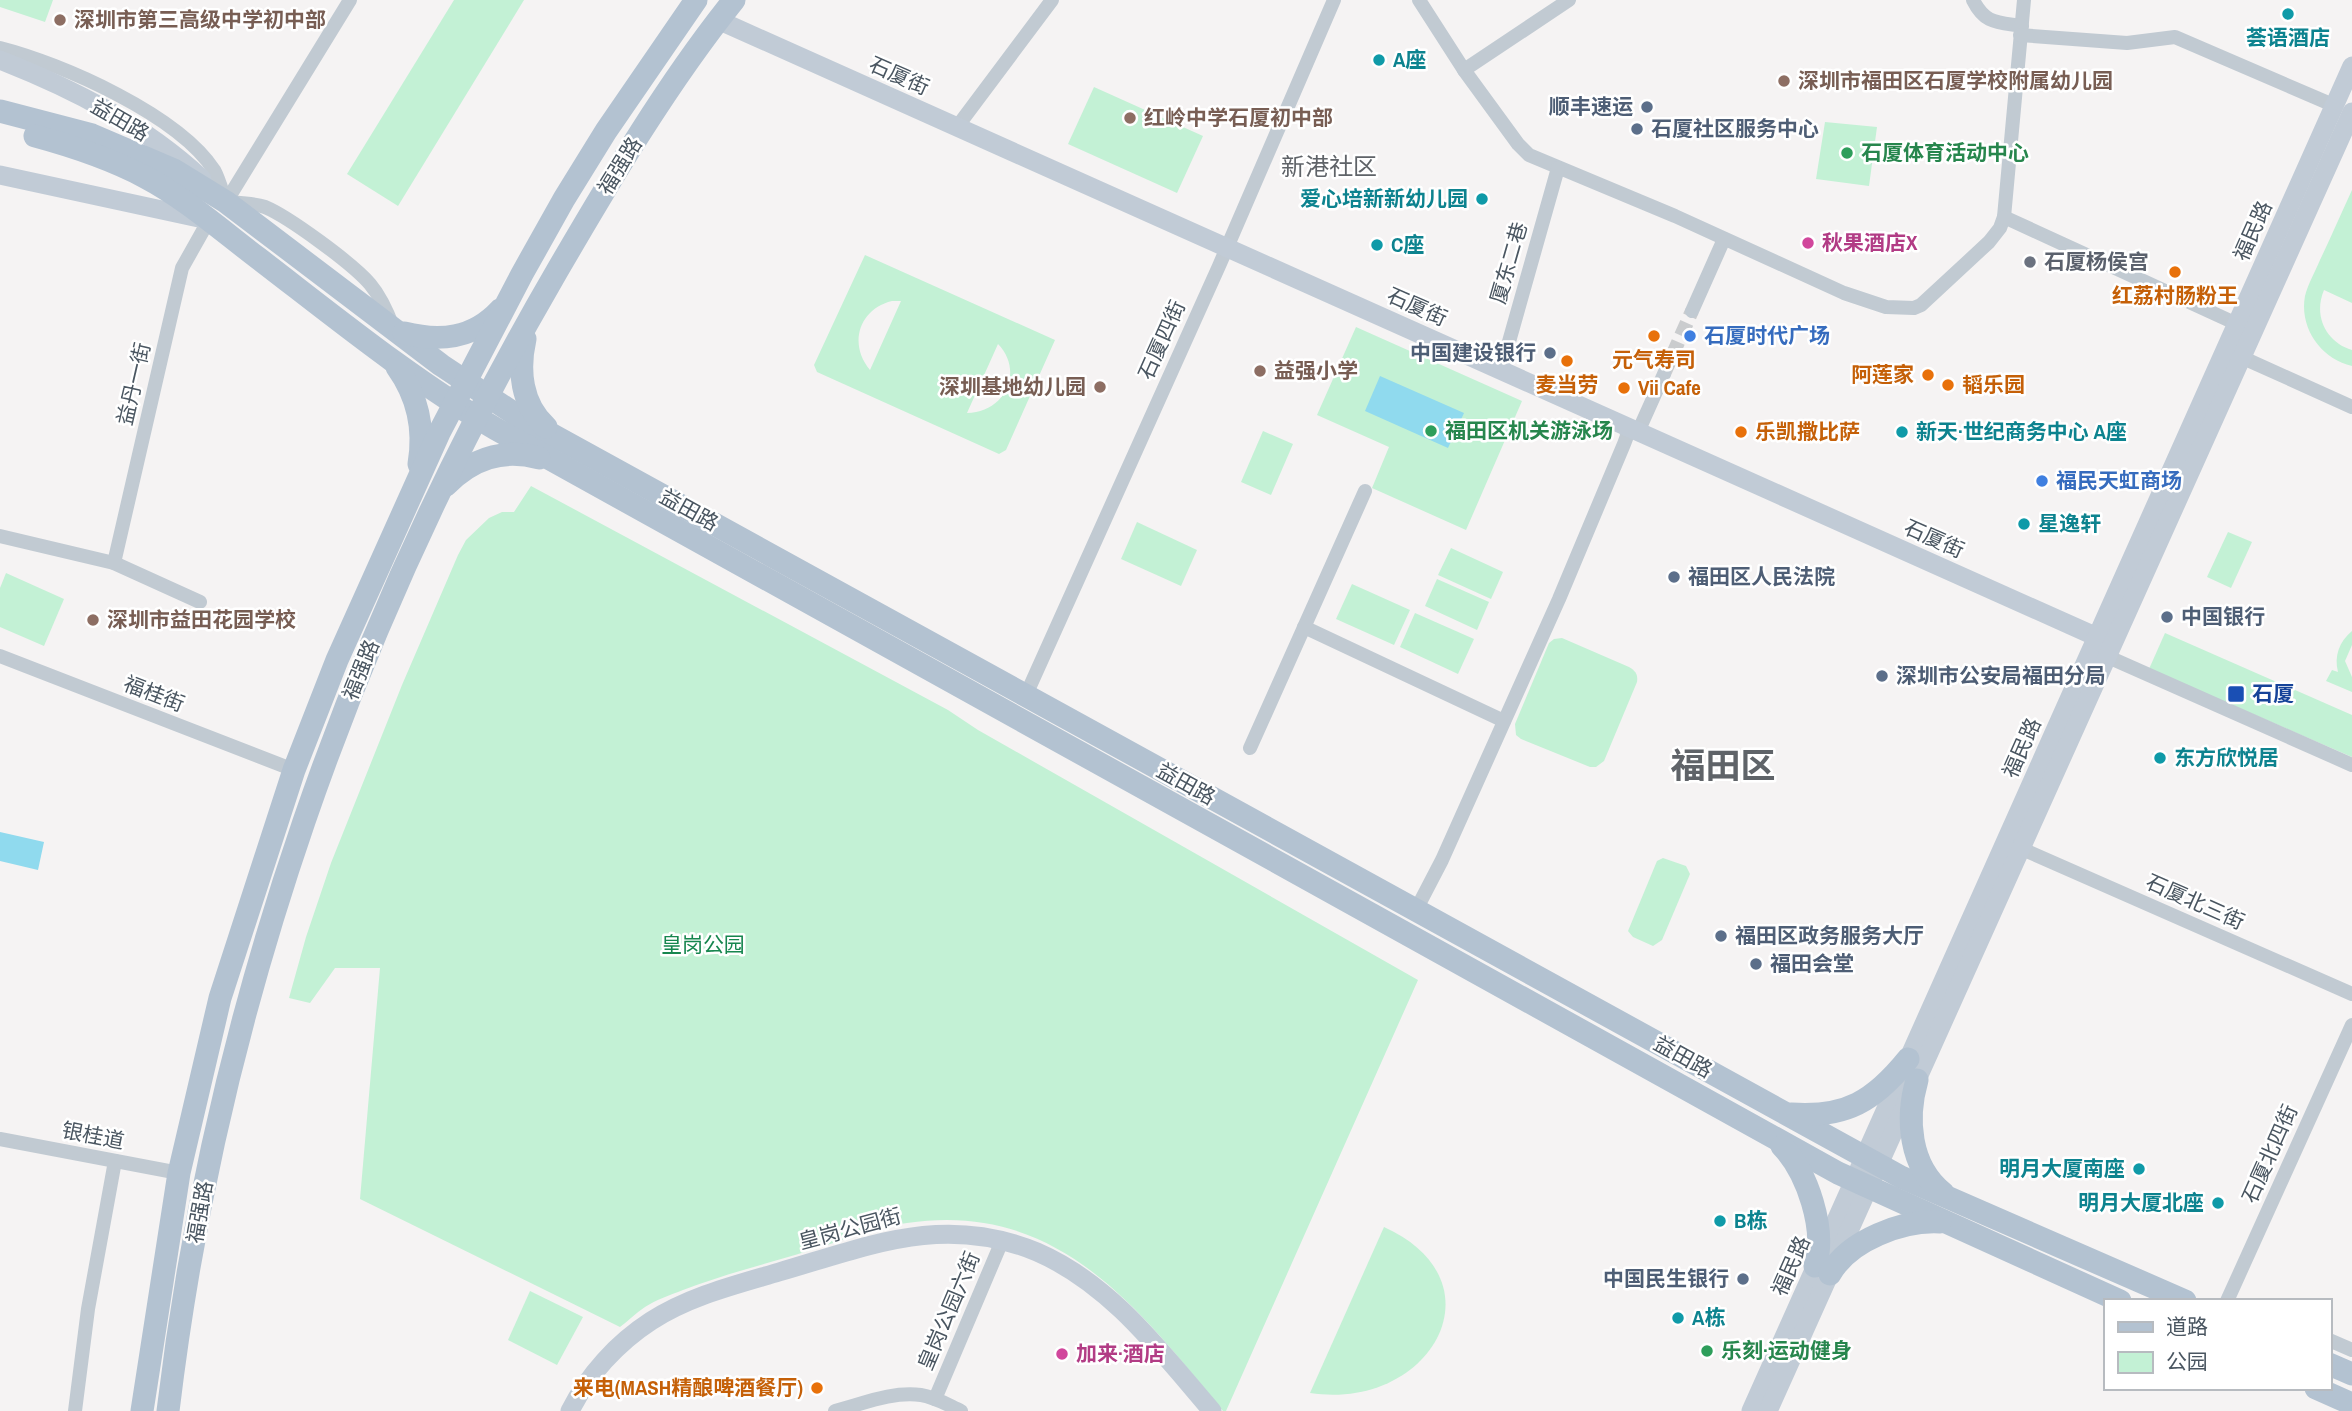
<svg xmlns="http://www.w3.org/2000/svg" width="2352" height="1411" font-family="'Archivo Narrow','Noto Sans SC',sans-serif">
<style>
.green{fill:#c3f1d5;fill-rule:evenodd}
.water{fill:#90daee}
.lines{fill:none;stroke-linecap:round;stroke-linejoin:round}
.street-tunnel{stroke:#caccce;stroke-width:14;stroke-dasharray:14 7;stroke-linecap:butt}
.street{stroke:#c1cad2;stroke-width:14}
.secondary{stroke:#c1cbd6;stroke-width:19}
.primary{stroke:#b3c2d1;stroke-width:23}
.culture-dot{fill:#0f9aa8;stroke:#fff;stroke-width:2.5}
.education-dot{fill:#8d6e63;stroke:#fff;stroke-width:2.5}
.service-dot{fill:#5c6f8a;stroke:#fff;stroke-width:2.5}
.leisure-dot{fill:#2e9e5b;stroke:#fff;stroke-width:2.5}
.hotel-dot{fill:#d1479c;stroke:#fff;stroke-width:2.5}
.worship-dot{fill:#6b7280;stroke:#fff;stroke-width:2.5}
.food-dot{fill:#e8710a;stroke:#fff;stroke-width:2.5}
.shop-dot{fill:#3f7fe0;stroke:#fff;stroke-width:2.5}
.transit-dot{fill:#1a4fb4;stroke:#fff;stroke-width:2.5}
.labels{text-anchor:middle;stroke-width:5;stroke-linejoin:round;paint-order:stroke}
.education-label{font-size:21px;font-weight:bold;fill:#785e54;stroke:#fff;text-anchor:start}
.culture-label{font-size:21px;font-weight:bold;fill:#0d838f;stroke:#fff;text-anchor:start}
.street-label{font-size:21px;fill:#4a5661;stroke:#fff}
.service-label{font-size:21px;font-weight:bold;fill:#4e5e75;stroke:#fff;text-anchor:start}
.leisure-label{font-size:21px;font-weight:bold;fill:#27864d;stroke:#fff;text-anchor:start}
.hotel-label{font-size:21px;font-weight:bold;fill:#b23c85;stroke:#fff;text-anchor:start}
.worship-label{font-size:21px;font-weight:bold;fill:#5b616d;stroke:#fff;text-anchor:start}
.food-label{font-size:21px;font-weight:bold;fill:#c56008;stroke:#fff}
.shop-label{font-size:21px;font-weight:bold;fill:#366cbe;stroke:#fff;text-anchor:start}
.transit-label{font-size:21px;font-weight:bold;fill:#164399;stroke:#fff;text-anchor:start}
.park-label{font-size:21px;fill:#17864f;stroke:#fff}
.quarter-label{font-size:24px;fill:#5f6368;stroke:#fff}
.town-label{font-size:35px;font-weight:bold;fill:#5f6368;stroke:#fff}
</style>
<rect width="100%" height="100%" fill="#f5f3f3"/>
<g class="green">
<path d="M 0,0 L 53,0 L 45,22 L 0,7 Z"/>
<path d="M 454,0 L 524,0 L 398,206 L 347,174 Z"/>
<path d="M 1094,87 L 1203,136 L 1177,193 L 1068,144 Z"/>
<path d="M 1825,122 L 1877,127 L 1869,186 L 1816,179 Z"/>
<path d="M 2352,190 L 2352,303 L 2324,290 C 2313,316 2326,342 2352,350 L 2352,366 C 2321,359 2299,328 2305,296 C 2308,284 2315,272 2320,260 C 2331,237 2341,214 2352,190 Z"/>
<path d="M 865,255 L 1055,340 L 1006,450 L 999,454 L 817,372 L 814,365 ZM 892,301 L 901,301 L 870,370 C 848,344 859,309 892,301 ZM 998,344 C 1025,372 1004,413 967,413 Z"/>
<path d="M 1356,327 L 1522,401 L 1466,530 L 1372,488 L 1389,447 L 1317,415 Z"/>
<path d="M 1263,431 L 1293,444 L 1271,495 L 1241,482 Z"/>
<path d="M 531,486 L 948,710 L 978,730 L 1418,980 L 1226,1411 L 1223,1411 C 1139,1309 1058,1200 907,1223 C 872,1228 830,1245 795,1255 C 757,1266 720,1276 683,1290 C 670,1295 656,1300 645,1307 C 636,1313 628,1321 620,1327 L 360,1199 L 380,968 L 335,968 L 310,1003 L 289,998 L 306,937 L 331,863 L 402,685 L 458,555 L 466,540 L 489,518 L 502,512 L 514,512 Z"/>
<path d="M 1137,522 L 1197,550 L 1181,586 L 1121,559 Z"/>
<path d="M 2228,532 L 2252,542 L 2231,588 L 2207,577 Z"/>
<path d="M 1451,548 L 1503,572 L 1491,599 L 1438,575 Z"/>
<path d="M 6,573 L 64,599 L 44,646 L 0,627 L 0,588 Z"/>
<path d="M 1437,579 L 1489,602 L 1477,630 L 1425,606 Z"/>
<path d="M 1352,584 L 1410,610 L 1394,645 L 1336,619 Z"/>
<path d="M 1415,613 L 1474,639 L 1458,674 L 1400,647 Z"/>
<path d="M 2352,631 L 2352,645 L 2345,661 L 2352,677 L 2352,692 L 2326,681 L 2332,670 L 2338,672 C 2334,656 2339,642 2352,631 Z"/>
<path d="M 2165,633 L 2352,715 L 2352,757 L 2149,669 Z"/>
<path d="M 1562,638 L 1629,667 C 1636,671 1638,675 1637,682 L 1604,761 L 1596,767 L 1590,767 L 1521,739 L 1516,735 L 1515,724 L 1549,643 L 1554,639 Z"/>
<path d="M 1663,858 L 1686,866 L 1690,874 L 1662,940 L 1653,946 L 1633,937 L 1628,931 L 1657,861 Z"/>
<path d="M 1384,1227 C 1505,1282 1430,1411 1310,1393 Z"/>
<path d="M 530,1291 L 583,1317 L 557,1365 L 508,1340 Z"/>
</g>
<g class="water">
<path d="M 1380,376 L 1464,413 L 1448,448 L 1365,411 Z"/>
<path d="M 0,832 L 44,842 L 38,870 L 0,861 Z"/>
</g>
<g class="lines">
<path class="street-tunnel" d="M 1664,374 L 1692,311"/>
<g class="street">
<path d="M 1419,0 L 1464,70 L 1518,144 L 1529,155 L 1675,216 L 1844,293 L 1886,307 L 1914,308 L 1921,305 L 1989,242 L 2000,228 L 2004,217 L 2024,0"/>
<path d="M 1973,0 C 1985,24 1997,22 2022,26"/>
<path d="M 2020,35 L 2127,43 L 2175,37 L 2333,105"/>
<path d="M 0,48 C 63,64 178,115 214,170 C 219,179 222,191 225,200"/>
<path d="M 1464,70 L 1569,0"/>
<path d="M 957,127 L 1052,0"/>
<path d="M 226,202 L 350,0"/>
<path d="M 227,202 C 240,203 253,203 265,207 C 289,217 353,264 370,284 C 381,297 387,311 393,327"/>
<path d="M 2004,217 L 2237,324"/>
<path d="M 1692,311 L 1724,239"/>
<path d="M 2241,357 L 2352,407"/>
<path d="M 1501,370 L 1558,168"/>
<path d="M 1638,432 L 1664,374"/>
<path d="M 0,536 L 114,563 L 200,602"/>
<path d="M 114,563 L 182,268 L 209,220"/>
<path d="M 1304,627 L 1504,721"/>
<path d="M 0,656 L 294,770"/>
<path d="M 2106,656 L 2352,765"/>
<path d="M 1026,695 L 1219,266 L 1334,0"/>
<path d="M 1250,748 L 1365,491"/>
<path d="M 2020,848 L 2352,994"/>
<path d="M 1416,910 L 1442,860 L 1559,599 L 1624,444 L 1627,436 L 1626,426"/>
<path d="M 0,1139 L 179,1173"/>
<path d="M 2227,1301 L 2352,1025"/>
<path d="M 2329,1340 L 2352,1350"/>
<path d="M 935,1399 L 1002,1241"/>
<path d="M 75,1411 L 88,1309 L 115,1161"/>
<path d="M 835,1411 C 862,1404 892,1391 921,1395 C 935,1397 948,1405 961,1411"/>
</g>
<g class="secondary">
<path d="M 718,20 L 2097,637"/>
<path d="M 0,60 C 74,89 144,125 202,179"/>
<path d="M 0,175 L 208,220"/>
<path d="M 570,1411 C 588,1375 617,1343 651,1321 C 690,1296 735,1285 779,1272 C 869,1246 944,1213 1037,1252 C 1111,1284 1161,1352 1212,1411"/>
<path d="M 1751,1411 L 2352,66"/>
<path d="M 1768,1411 L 2352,112"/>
</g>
<g class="primary">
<path d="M 0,111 L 92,135 L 174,170 L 226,202 L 441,365 L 518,416 L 1901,1177 L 2185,1301"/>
<path d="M 35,136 C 72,146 111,159 145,177 C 185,198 221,230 258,258 C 335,317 412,380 496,429 L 1838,1173 L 2120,1301"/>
<path d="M 404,333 C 440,342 473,339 500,310"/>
<path d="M 525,339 C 518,370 521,404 546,427"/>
<path d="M 397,367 C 417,395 425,429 419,464"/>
<path d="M 446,485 C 472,459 502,448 539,458"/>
<path d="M 1917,1080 C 1906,1118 1909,1166 1943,1193"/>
<path d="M 1791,1114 C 1846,1118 1874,1101 1908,1059"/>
<path d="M 1782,1146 C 1807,1172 1827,1230 1815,1266"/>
<path d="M 1830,1274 C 1849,1240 1903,1220 1940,1222"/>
<path d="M 2329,1364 L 2352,1374"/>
<path d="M 2316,1388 L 2352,1404"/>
<path d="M 142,1411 L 179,1173 L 220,998 L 294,770 L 337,660 L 439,433 L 522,274 L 564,199 L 606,131 L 696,0"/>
<path d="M 168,1411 C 216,1009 353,621 557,271 C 610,180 668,82 734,0"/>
</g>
</g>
<g class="culture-dot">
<circle cx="2288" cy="14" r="7"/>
<circle cx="1379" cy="60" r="7"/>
<circle cx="1482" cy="199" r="7"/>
<circle cx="1377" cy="245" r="7"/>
<circle cx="1902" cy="432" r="7"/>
<circle cx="2024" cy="524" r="7"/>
<circle cx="2160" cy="758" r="7"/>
<circle cx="2139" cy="1169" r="7"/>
<circle cx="2218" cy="1203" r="7"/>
<circle cx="1720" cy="1221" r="7"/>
<circle cx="1678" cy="1318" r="7"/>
</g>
<g class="education-dot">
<circle cx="60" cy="20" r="7"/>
<circle cx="1784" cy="81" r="7"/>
<circle cx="1130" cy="118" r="7"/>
<circle cx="1260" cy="371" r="7"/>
<circle cx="1100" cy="387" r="7"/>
<circle cx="93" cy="620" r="7"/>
</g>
<g class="service-dot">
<circle cx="1647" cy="107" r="7"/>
<circle cx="1637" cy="129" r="7"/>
<circle cx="1550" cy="353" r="7"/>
<circle cx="1674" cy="577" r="7"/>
<circle cx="2167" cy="617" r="7"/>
<circle cx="1882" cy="676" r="7"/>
<circle cx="1721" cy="936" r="7"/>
<circle cx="1756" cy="964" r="7"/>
<circle cx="1743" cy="1279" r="7"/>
</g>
<g class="leisure-dot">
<circle cx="1847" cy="153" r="7"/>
<circle cx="1431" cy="431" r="7"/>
<circle cx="1707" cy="1351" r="7"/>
</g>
<g class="hotel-dot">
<circle cx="1808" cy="243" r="7"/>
<circle cx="1062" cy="1354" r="7"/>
</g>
<circle class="worship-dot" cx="2030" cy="262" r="7"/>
<g class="food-dot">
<circle cx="2175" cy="272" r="7"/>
<circle cx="1654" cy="336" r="7"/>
<circle cx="1567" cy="361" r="7"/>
<circle cx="1928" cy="375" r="7"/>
<circle cx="1948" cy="385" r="7"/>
<circle cx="1624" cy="388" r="7"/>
<circle cx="1741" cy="432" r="7"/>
<circle cx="817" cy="1388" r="7"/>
</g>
<g class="shop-dot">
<circle cx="1690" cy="336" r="7"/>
<circle cx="2042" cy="481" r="7"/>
</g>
<rect class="transit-dot" x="2227" y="685" width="18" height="18" rx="3.5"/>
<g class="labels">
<g class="education-label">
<text x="74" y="27">深圳市第三高级中学初中部</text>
<text x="1798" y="88">深圳市福田区石厦学校附属幼儿园</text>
<text x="1144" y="125">红岭中学石厦初中部</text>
<text x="1274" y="378">益强小学</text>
<text x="1086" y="394" text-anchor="end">深圳基地幼儿园</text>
<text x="107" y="627">深圳市益田花园学校</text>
</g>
<g class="culture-label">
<text x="2288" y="45" text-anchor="middle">荟语酒店</text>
<text x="1393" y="67">A座</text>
<text x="1468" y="206" text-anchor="end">爱心培新新幼儿园</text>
<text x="1391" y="252">C座</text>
<text x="1916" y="439">新天·世纪商务中心 A座</text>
<text x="2038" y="531">星逸轩</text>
<text x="2174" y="765">东方欣悦居</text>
<text x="2125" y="1176" text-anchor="end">明月大厦南座</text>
<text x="2204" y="1210" text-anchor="end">明月大厦北座</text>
<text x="1734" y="1228">B栋</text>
<text x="1692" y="1325">A栋</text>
</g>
<g class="street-label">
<text transform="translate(899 76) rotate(24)" y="7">石厦街</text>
<text transform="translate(120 120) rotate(30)" y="7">益田路</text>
<text transform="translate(620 166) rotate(-58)" y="7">福强路</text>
<text transform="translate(2253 231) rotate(-66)" y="7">福民路</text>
<text transform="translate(1509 263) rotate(-74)" y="7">厦东二巷</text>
<text transform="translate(1417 307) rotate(24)" y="7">石厦街</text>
<text transform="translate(1162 340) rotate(-66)" y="7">石厦四街</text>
<text transform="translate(134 384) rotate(-77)" y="7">益丹一街</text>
<text transform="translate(689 510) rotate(29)" y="7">益田路</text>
<text transform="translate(1934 539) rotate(24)" y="7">石厦街</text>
<text transform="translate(361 670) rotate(-68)" y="7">福强路</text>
<text transform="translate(154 694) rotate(21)" y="7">福桂街</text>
<text transform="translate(2022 748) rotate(-66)" y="7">福民路</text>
<text transform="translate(1186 784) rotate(29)" y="7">益田路</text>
<text transform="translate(2195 902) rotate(24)" y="7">石厦北三街</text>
<text transform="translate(1683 1057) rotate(29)" y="7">益田路</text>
<text transform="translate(93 1136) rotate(11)" y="7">银桂道</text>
<text transform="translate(2270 1154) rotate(-66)" y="7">石厦北四街</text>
<text transform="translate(200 1212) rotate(-80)" y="7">福强路</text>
<text transform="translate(850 1229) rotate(-15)" y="7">皇岗公园街</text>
<text transform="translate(1791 1266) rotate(-66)" y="7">福民路</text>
<text transform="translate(949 1311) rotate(-67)" y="7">皇岗公园六街</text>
</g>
<g class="service-label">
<text x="1633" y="114" text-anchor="end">顺丰速运</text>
<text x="1651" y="136">石厦社区服务中心</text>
<text x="1536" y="360" text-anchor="end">中国建设银行</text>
<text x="1688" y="584">福田区人民法院</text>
<text x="2181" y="624">中国银行</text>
<text x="1896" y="683">深圳市公安局福田分局</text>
<text x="1735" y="943">福田区政务服务大厅</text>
<text x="1770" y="971">福田会堂</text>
<text x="1729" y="1286" text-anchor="end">中国民生银行</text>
</g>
<g class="leisure-label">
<text x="1861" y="160">石厦体育活动中心</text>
<text x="1445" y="438">福田区机关游泳场</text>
<text x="1721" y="1358">乐刻·运动健身</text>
</g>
<g class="hotel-label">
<text x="1822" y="250">秋果酒店X</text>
<text x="1076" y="1361">加来·酒店</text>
</g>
<g class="worship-label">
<text x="2044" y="269">石厦杨侯宫</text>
</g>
<g class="food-label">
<text x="2175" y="303">红荔村肠粉王</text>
<text x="1654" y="367">元气寿司</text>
<text x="1914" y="382" text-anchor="end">阿莲家</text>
<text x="1567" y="392">麦当劳</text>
<text x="1962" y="392" text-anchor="start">韬乐园</text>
<text x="1638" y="395" text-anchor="start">Vii Cafe</text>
<text x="1755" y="439" text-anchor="start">乐凯撒比萨</text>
<text x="803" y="1395" text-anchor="end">来电(MASH精酿啤酒餐厅)</text>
</g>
<g class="shop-label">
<text x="1704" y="343">石厦时代广场</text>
<text x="2056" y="488">福民天虹商场</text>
</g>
<g class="transit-label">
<text x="2252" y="701">石厦</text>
</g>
<g class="park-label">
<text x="703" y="952">皇岗公园</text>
</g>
<g class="quarter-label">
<text x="1329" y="175">新港社区</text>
</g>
<g class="town-label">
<text x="1723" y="778">福田区</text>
</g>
</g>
<rect x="2104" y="1299" width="228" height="91" fill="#ffffff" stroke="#b7bbc0" stroke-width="2"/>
<rect x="2118" y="1322" width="35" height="10" fill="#b3c2d1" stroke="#b7bbc0" stroke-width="2"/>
<text x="2166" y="1334" font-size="21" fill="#4a5661">道路</text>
<rect x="2118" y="1352" width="35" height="21" fill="#c3f1d5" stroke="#b7bbc0" stroke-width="2"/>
<text x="2166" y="1369" font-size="21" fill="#4a5661">公园</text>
</svg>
